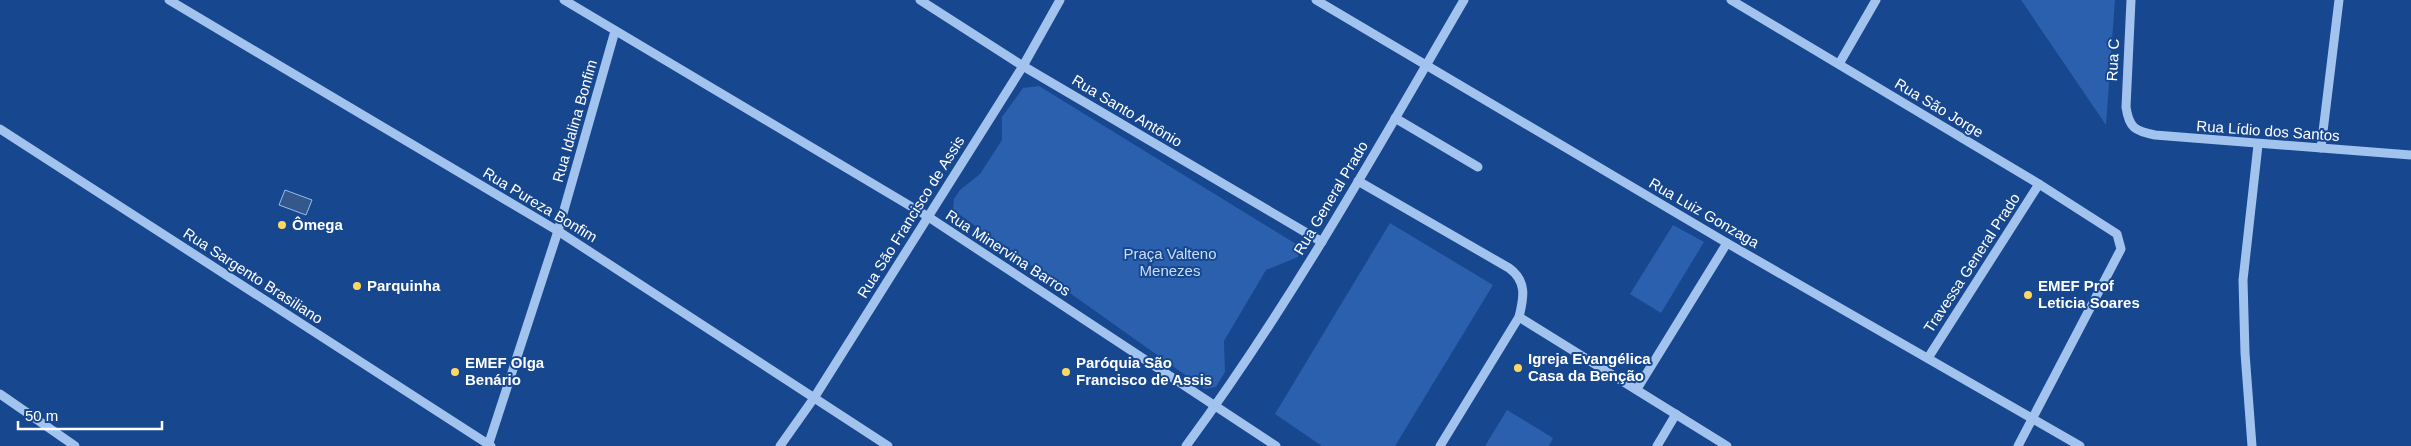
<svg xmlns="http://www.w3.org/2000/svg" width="2411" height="446" font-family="Helvetica,sans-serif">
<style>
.green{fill:#2a60ad}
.water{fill:#35588c;stroke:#96bdf2}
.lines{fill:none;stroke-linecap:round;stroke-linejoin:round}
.minor{stroke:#a3c3ef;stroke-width:9}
.poi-dot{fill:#ffd861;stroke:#17478e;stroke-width:2}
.labels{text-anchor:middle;stroke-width:4;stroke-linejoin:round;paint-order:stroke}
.street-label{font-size:15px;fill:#fff;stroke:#17478e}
.poi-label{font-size:15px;font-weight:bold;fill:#fff;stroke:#17478e;text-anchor:start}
.park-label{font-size:15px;fill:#cadefb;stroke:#17478e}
</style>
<rect width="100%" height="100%" fill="#17478e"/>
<g class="green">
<path d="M 2021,0 L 2115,0 L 2106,125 Z"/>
<path d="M 1039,86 L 1301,247 L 1298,257 L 1266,270 L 1224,341 L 1225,372 L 1216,387 L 1205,389 L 953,210 L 954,199 L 960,190 L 980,174 L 1002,140 L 1002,117 L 1023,88 Z"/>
<path d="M 1390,223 L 1493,285 L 1395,446 L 1322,446 L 1275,414 Z"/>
<path d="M 1673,225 L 1704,242 L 1661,313 L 1630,294 Z"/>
<path d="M 1507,410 L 1553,438 L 1549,446 L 1485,446 Z"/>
</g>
<path class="water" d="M 285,190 L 312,200 L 306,215 L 279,205 Z"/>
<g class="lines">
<g class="minor">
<path d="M 169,0 L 558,231 L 888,446"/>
<path d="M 564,0 L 927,216 L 1276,446"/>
<path d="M 920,0 L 1023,66 L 1322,242"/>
<path d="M 1316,0 L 1727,243 L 2080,446"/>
<path d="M 1731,0 L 2039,184 L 2117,234 L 2121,249 L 2018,446"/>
<path d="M 2131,0 L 2126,107 C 2129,128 2135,131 2155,135 L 2411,155"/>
<path d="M 1839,64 L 1876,0"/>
<path d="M 1395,118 L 1478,167"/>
<path d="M 0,129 L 491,446"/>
<path d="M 2321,148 L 2339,0"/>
<path d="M 1358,181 L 1509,268 C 1527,281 1524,297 1519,317 L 1440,446"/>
<path d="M 1519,317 L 1727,446"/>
<path d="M 1928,358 L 2039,184"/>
<path d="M 1637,389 L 1727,243"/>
<path d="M 0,394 L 75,446"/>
<path d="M 488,446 L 558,231 L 615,31"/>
<path d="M 780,446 L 814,398 L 1023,66 L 1060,0"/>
<path d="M 1186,446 C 1290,305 1376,151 1464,0"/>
<path d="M 1657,446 L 1676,414"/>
<path d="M 2252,446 L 2245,353 L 2243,280 L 2258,145"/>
</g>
</g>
<g class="poi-dot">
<circle cx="282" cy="225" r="5"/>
<circle cx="357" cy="286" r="5"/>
<circle cx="2028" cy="295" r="5"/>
<circle cx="1518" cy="368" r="5"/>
<circle cx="455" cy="372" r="5"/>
<circle cx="1066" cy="372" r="5"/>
</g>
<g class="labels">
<g class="street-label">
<text transform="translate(2113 60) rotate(-87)" y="5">Rua C</text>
<text transform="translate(1939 108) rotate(31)" y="5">Rua São Jorge</text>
<text transform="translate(1127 111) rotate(31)" y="5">Rua Santo Antônio</text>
<text transform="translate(575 121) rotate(-74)" y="5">Rua Idalina Bonfim</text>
<text transform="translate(2268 131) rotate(4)" y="5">Rua Lídio dos Santos</text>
<text transform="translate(1331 198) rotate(-59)" y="5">Rua General Prado</text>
<text transform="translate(540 205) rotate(31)" y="5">Rua Pureza Bonfim</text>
<text transform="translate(1704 213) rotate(30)" y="5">Rua Luiz Gonzaga</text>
<text transform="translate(911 217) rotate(-58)" y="5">Rua São Francisco de Assis</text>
<text transform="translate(1008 253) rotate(33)" y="5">Rua Minervina Barros</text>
<text transform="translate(1972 263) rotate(-57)" y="5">Travessa General Prado</text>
<text transform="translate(253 276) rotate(33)" y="5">Rua Sargento Brasiliano</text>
</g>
<g class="poi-label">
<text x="292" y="230">Ômega</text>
<text x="367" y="291">Parquinha</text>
<text x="2038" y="291">EMEF Prof<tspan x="2038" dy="17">Leticia Soares</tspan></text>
<text x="1528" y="364">Igreja Evangélica<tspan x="1528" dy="17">Casa da Benção</tspan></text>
<text x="465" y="368">EMEF Olga<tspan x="465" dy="17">Benário</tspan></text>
<text x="1076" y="368">Paróquia São<tspan x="1076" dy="17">Francisco de Assis</tspan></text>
</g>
<g class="park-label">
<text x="1170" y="259">Praça Valteno<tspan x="1170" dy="17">Menezes</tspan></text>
</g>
</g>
<path d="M18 421v8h144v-8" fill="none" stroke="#ffffff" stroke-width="2.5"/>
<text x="25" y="421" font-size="15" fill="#ffffff" stroke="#17478e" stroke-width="4" paint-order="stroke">50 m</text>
</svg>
